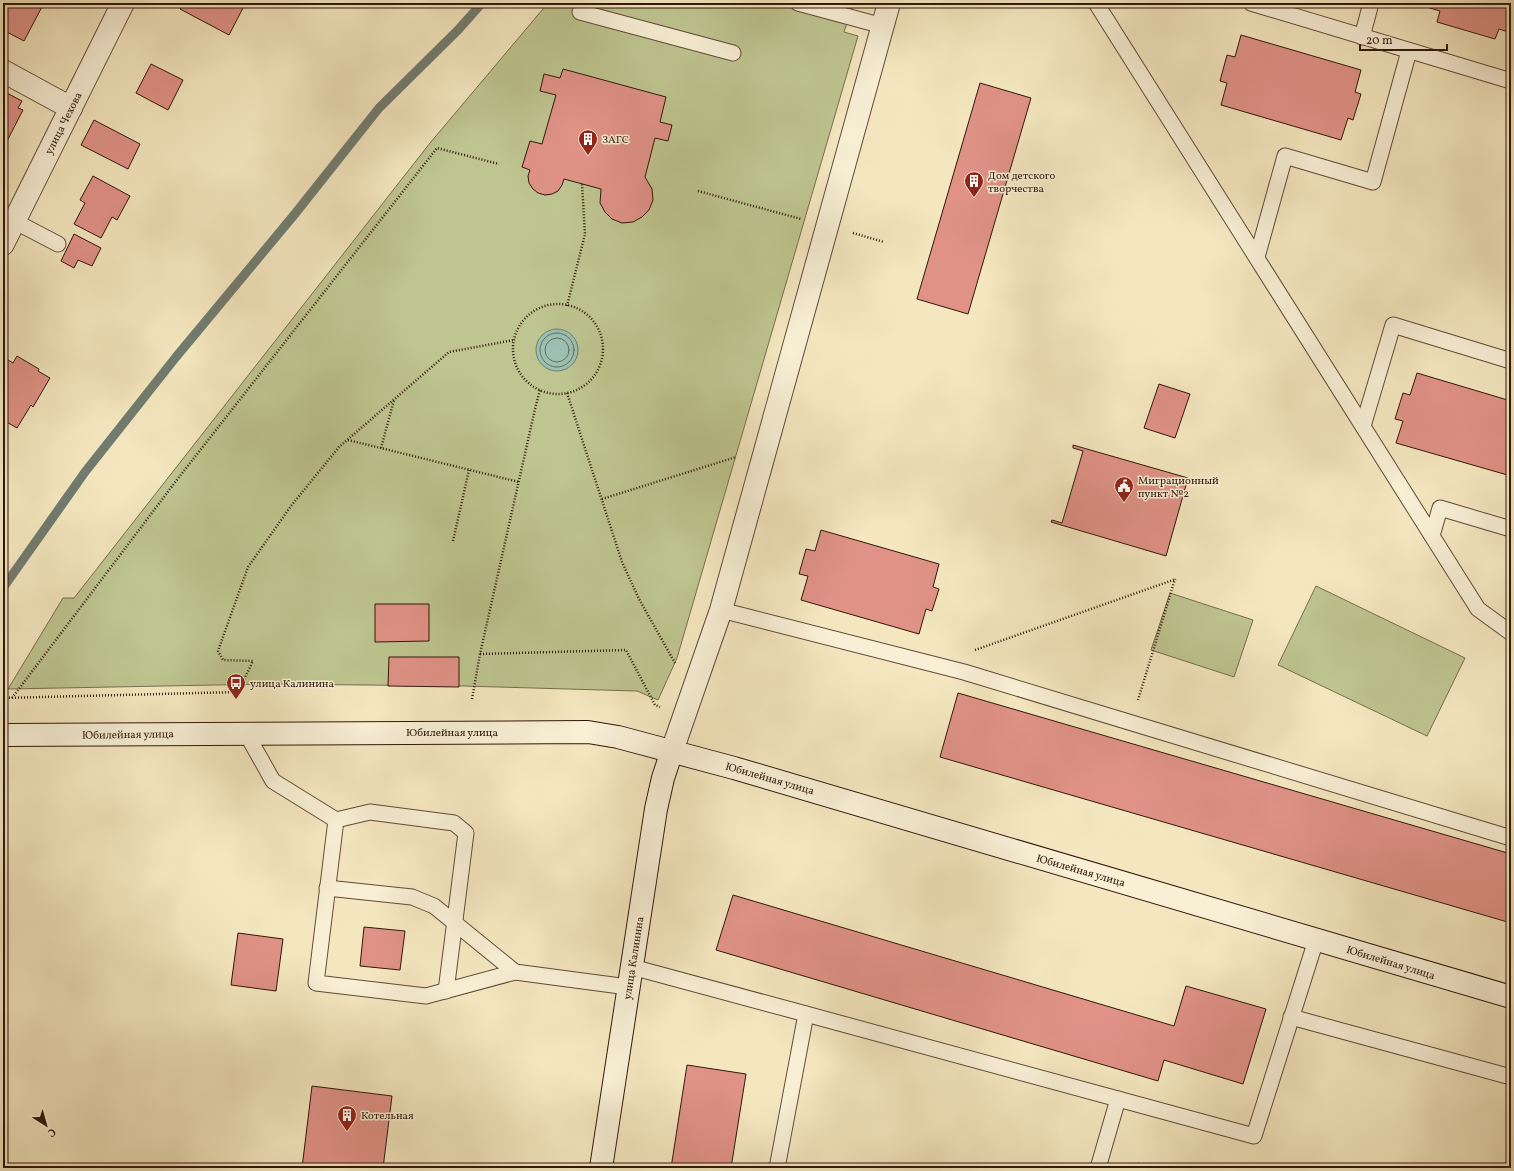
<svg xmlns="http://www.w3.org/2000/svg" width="1514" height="1171" font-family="Vollkorn,serif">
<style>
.green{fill:#bec590;stroke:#776e4d}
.water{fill:#9cc0b2;stroke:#717c6f}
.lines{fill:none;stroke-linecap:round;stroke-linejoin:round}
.shore{stroke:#666c5e;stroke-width:1}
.stream{stroke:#717c6f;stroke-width:9}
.building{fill:#e09287;stroke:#30170a}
.lane-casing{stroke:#614b37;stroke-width:17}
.street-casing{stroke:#614b37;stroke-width:24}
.secondary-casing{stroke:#30170a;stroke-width:24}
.path{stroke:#30170a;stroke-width:2.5;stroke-dasharray:1 2;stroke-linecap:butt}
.lane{stroke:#f8efd5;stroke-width:15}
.street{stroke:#f8efd5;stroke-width:22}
.secondary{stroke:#f8efd5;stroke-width:22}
.labels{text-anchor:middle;stroke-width:3;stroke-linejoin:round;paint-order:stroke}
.street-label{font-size:11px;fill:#30170a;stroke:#f8efd5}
.poi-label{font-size:11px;fill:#30170a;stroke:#f8efd5;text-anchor:start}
</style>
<rect width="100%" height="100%" fill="#f4e7bf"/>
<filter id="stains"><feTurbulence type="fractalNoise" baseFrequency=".005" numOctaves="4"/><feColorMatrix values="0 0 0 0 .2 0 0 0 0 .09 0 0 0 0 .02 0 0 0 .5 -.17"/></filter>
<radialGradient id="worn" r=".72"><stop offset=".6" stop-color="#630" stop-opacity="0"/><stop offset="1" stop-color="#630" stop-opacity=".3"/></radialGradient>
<g class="green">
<path d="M 548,3 L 854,3 L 844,32 L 858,36 L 677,658 L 658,700 L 637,691 L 463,686 L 267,684 L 8,689 L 63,598 L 74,598 L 430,143 Z"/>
<path d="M 1316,586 L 1465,658 L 1427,736 L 1278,665 Z"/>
<path d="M 1170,593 L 1253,620 L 1234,677 L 1151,650 Z"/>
</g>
<circle class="water" cx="557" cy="350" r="21"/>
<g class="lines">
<g class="shore">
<circle cx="557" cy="350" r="17"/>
<circle cx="557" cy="350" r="12"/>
</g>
<path class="stream" d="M 3,588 L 85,472 L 176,357 L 294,215 L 379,108 L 458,30 L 482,3"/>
</g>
<g class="building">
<path d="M 3,3 L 44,3 L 24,41 L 3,30 Z"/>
<path d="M 184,3 L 238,3 L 244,6 L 229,35 L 180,9 Z"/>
<path d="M 1413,3 L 1511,3 L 1511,33 L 1499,29 L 1495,39 L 1437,22 L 1440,11 Z"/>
<path d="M 1241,35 L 1361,70 L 1355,92 L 1361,94 L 1353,120 L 1348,118 L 1341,140 L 1221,105 L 1227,83 L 1220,81 L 1227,55 L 1235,57 Z"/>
<path d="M 151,64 L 183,80 L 168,110 L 136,93 Z"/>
<path d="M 563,69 L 666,97 L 660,122 L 672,125 L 668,141 L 655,138 L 645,177 L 652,189 L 653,200 L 649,210 L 642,217 L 633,222 L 622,223 L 612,219 L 605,212 L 600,203 L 601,189 L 564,179 L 562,185 L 558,191 L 552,194 L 545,195 L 538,193 L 533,189 L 529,183 L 528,176 L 530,170 L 522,167 L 530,141 L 542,144 L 556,95 L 540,91 L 544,74 L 560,78 Z"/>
<path d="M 980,83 L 1031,98 L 968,314 L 917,299 Z"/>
<path d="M 3,91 L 22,101 L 18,108 L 23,110 L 7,141 L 3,139 Z"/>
<path d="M 94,120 L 140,144 L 128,169 L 81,145 Z"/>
<path d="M 93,176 L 130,196 L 117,220 L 112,217 L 101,238 L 74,224 L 85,203 L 80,200 Z"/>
<path d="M 74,234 L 101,248 L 92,266 L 78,260 L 74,268 L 61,261 Z"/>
<path d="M 17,356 L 39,369 L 38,371 L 50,378 L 33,407 L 31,405 L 17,428 L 3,420 L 3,362 L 5,358 L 13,363 Z"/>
<path d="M 1417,373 L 1511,401 L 1511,476 L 1396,443 L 1403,421 L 1395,419 L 1403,393 L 1410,395 Z"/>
<path d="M 1159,384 L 1190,394 L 1175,438 L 1144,428 Z"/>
<path d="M 1073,445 L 1188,478 L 1166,556 L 1051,522 L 1052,520 L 1062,523 L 1083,451 L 1073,448 Z"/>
<path d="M 821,530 L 939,564 L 933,587 L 939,589 L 932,611 L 926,609 L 919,634 L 801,600 L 808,576 L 799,574 L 806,549 L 815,551 Z"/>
<path d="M 375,604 L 429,604 L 429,641 L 375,642 Z"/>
<path d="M 389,657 L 459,657 L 459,687 L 388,686 Z"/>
<path d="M 958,693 L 1511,854 L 1511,923 L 940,757 Z"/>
<path d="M 733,895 L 1174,1026 L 1186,986 L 1266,1009 L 1243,1084 L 1164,1060 L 1158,1081 L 716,950 Z"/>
<path d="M 364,927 L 405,931 L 400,970 L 360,966 Z"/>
<path d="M 238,933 L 283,939 L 276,991 L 231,985 Z"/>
<path d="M 687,1065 L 746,1074 L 731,1168 L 671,1168 Z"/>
<path d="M 312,1086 L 392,1096 L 383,1168 L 302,1168 Z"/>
<path d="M 1138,1163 L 1153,1168 L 1136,1168 Z"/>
</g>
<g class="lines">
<g class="lane-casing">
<g id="lane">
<path d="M 798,3 L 883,26"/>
<path d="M 1096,3 L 1478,609 L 1511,633"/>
<path d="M 1251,3 L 1511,81"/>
<path d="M 580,12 L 733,53"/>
<path d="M 1362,37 L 1371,3"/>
<path d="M 14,221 L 58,244"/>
<path d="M 1257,257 L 1285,156 L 1373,182 L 1409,51"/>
<path d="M 1363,426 L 1393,325 L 1511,361"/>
<path d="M 1432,536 L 1440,508 L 1511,529"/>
<path d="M 721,610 L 964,672 L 1511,838"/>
<path d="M 246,733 L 273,781 L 336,820 L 370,812 L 454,823 L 466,833 L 446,991"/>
<path d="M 336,820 L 316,983 L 426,996 L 515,972 L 628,987"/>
<path d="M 327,888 L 412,897 L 434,906 L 515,972"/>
<path d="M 632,967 L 806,1014 L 777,1168"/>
<path d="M 806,1014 L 1254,1136 L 1316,940"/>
<path d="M 1291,1017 L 1511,1077"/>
<path d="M 1098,1168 L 1118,1099"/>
</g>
</g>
<g class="street-casing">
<g id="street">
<path d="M 3,71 L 71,108"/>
<path d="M 3,244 L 123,3"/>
<path d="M 672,751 L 721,610 L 889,3"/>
</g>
</g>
<g class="secondary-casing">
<g id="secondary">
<path d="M 3,735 L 588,732 L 618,737 L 734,768 L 1511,997"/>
<path d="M 601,1168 L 656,809 L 663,778 L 672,751"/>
</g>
</g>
<g class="path">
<path d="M 698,191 L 801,219"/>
<path d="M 853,233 L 884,242"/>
<circle cx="558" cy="349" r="45"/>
<path d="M 567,306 L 585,234 L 582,184"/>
<path d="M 567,393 L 622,562 L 639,599 L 675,663"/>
<path d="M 348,440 L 519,482"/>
<path d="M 381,448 L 394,400"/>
<path d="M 602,499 L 736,457"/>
<path d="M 453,541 L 469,470"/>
<path d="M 975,650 L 1176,579"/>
<path d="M 480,654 L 626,650 L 655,705 L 660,707"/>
<path d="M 3,698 L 238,692 L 253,661 L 223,660 L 218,651 L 248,567 L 291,506 L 339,447 L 449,352 L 514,340"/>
<path d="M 12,698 L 176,481 L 437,148 L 499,164"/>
<path d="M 472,699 L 480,654 L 535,409 L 540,390"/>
<path d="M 1138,700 L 1175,579"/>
</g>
<use href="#lane" class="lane"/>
<use href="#street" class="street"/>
<use href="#secondary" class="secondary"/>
</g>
<defs>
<g id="building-pin" transform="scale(1)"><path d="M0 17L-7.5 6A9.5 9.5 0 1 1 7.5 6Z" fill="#8f2418" stroke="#f8efd5"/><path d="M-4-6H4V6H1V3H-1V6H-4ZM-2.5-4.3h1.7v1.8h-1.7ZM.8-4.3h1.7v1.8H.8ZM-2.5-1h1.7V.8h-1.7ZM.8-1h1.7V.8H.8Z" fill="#fff"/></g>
<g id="civic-pin" transform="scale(1)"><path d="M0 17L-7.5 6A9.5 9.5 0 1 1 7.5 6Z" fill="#8f2418" stroke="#f8efd5"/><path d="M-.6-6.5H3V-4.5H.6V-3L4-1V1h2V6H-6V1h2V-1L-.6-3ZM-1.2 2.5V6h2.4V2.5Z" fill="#fff"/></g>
<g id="bus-pin" transform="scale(1)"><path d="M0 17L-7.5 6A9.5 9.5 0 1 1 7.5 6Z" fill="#8f2418" stroke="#f8efd5"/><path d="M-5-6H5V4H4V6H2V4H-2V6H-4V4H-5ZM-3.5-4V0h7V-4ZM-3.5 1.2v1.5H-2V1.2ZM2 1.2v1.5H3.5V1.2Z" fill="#fff"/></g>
</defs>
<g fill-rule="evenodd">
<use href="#building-pin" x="588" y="139"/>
<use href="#building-pin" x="974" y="181"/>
<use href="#civic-pin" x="1124" y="486"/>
<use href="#bus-pin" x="236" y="683"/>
<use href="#building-pin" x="347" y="1115"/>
</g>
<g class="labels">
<g class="street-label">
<text transform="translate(63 123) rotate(-63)" y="4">улица Чехова</text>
<text x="452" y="736">Юбилейная улица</text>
<text transform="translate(128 734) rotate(-1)" y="4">Юбилейная улица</text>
<text transform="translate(770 778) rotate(16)" y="4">Юбилейная улица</text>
<text transform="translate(1081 870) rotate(16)" y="4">Юбилейная улица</text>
<text transform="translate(633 958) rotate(-81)" y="4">улица Калинина</text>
<text transform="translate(1391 962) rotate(17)" y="4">Юбилейная улица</text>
</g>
<g class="poi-label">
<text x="602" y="143">ЗАГС</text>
<text x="988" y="179">Дом детского<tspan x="988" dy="13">творчества</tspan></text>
<text x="1138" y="484">Миграционный<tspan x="1138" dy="13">пункт №2</tspan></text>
<text x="250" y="687">улица Калинина</text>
<text x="361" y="1119">Котельная</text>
</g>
</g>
<rect width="1514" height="1171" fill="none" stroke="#f4e7bf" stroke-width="16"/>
<rect x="4" y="4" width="1506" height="1163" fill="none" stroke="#30170a" stroke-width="2"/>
<rect x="8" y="8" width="1498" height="1155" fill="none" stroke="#30170a"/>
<g transform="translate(46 1125) rotate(143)" stroke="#f8efd5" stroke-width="3" paint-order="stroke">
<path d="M0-3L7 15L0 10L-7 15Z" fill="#30170a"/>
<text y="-6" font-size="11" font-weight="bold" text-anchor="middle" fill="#30170a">С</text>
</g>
<path d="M1360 44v6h87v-6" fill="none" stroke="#30170a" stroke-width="2"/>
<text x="1366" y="44" font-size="12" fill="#30170a" stroke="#f8efd5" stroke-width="3" paint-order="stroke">20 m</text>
<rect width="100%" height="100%" filter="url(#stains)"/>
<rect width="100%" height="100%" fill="url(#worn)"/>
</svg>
